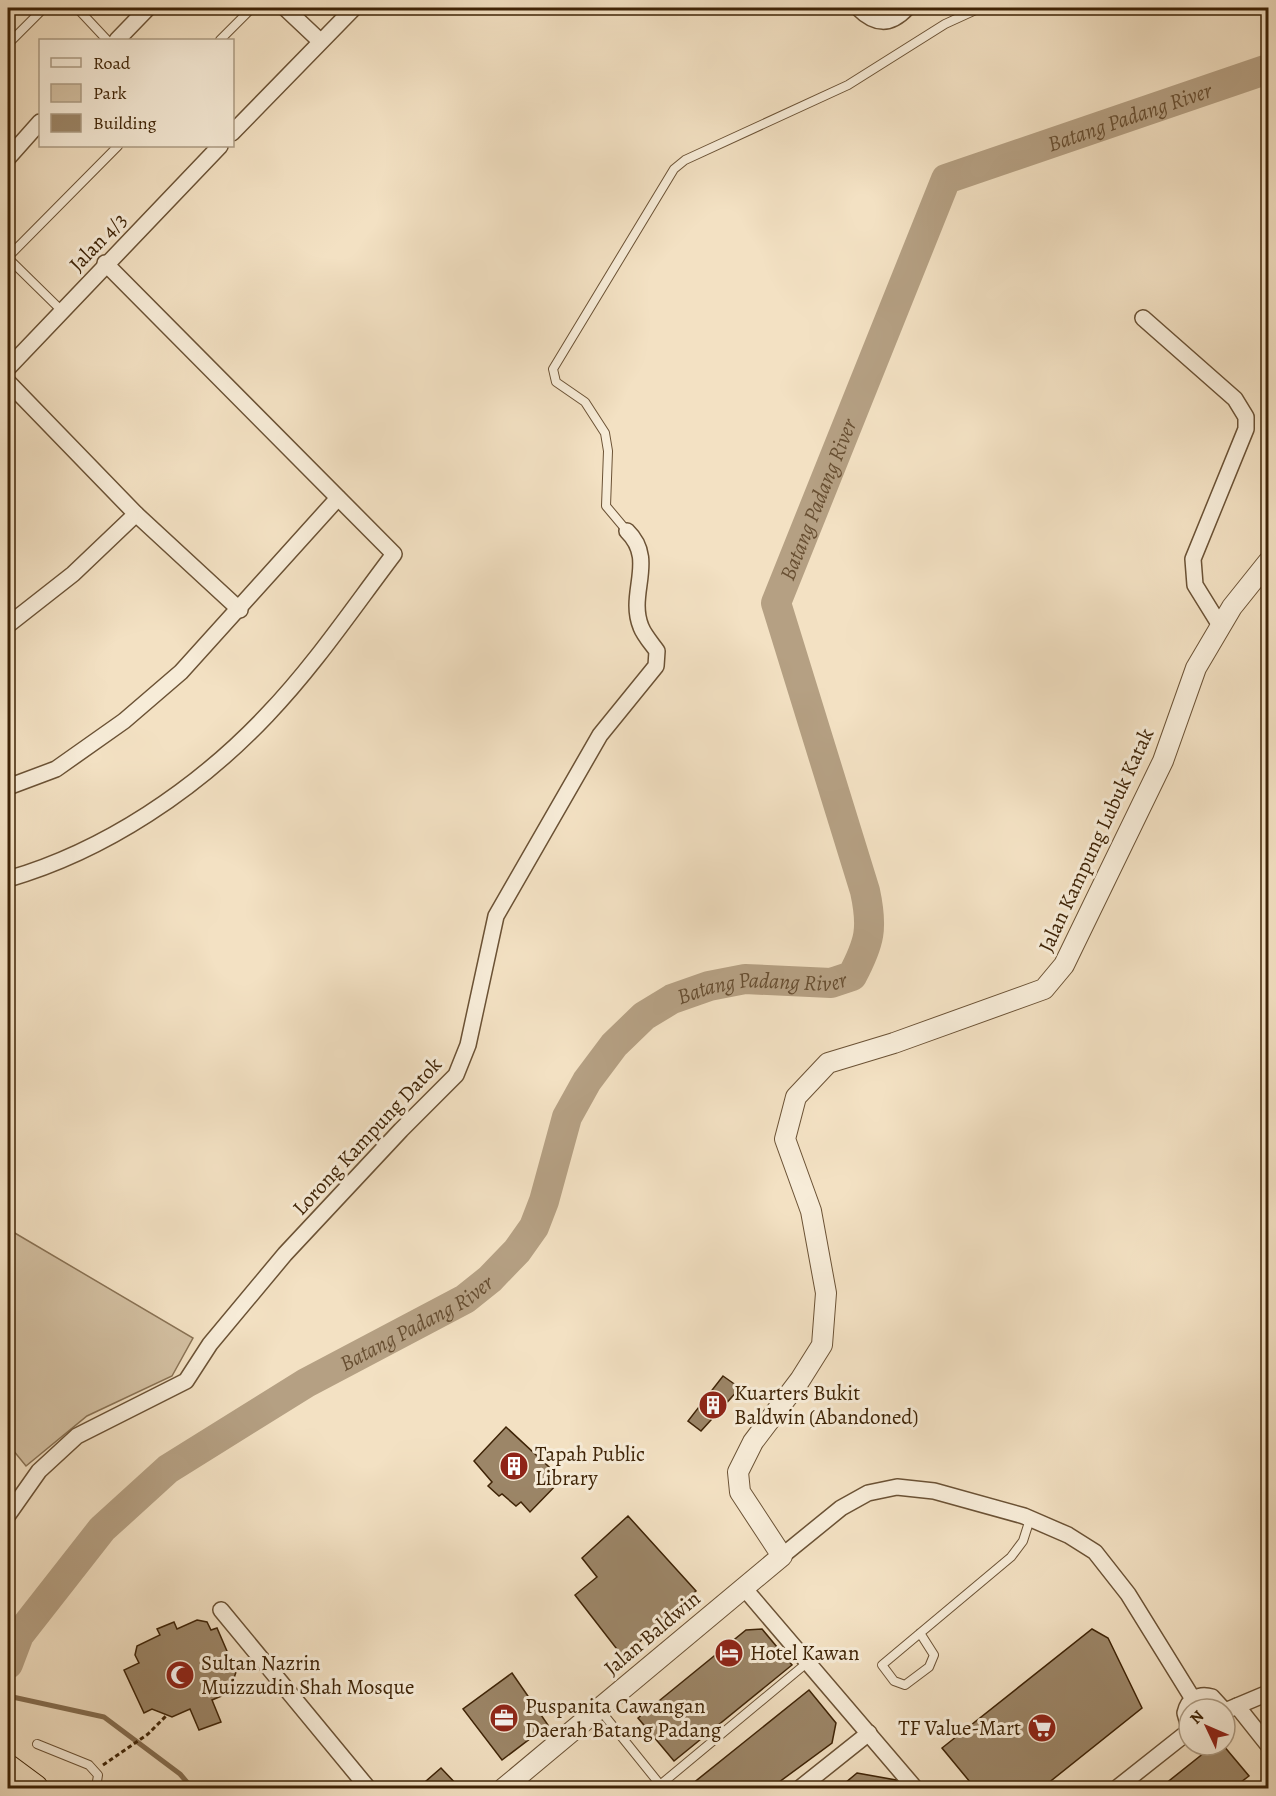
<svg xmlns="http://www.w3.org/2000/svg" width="1276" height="1796" font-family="Alegreya,serif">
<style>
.green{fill:#d4c1a3;stroke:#897254;stroke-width:1.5}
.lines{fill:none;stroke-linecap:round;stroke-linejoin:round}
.stream{stroke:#856e51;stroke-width:5}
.river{stroke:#b5a083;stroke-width:30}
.building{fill:#9c8668;stroke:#3e2306;stroke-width:1.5}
.service-casing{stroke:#6b5235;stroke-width:10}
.minor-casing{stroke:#6b5235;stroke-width:18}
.tertiary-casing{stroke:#6b5235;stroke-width:22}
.trunk-casing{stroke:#3e2306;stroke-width:28}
.path{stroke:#3e2306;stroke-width:3;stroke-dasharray:4.5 3;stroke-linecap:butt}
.service{stroke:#f7ecd8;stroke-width:8}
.minor{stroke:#f7ecd8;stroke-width:15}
.tertiary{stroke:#f7ecd8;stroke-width:20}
.trunk{stroke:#f3e1c3;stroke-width:26}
.labels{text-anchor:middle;stroke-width:6;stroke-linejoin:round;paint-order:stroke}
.street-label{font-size:21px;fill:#3e2306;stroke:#f7ecd8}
.poi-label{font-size:21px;fill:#3e2306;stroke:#f7ecd8;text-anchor:start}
.water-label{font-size:22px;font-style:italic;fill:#684f32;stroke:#f7ecd8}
</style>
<rect width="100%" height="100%" fill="#f3e1c3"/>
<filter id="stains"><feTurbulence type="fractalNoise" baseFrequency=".00333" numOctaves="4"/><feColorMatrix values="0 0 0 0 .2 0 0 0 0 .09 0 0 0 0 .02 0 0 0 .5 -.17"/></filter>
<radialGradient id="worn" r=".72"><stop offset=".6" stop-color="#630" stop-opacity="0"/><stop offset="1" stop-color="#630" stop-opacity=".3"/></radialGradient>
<path class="green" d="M 8,1229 L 193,1338 L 172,1376 L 87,1416 L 26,1466 L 8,1444 Z"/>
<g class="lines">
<path class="stream" d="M 8,1696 L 104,1717 L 180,1774 L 192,1788"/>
<path class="river" id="s1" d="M 8,1664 L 19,1635 L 102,1529 L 168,1469 L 306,1383 L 465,1299 L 490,1279 L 517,1251 L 534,1227 L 544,1201 L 567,1117 L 587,1081 L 614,1045 L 644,1016 L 672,999 L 709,986 L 745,979 L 831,983 L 852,976 C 870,942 873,928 865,891 L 776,603 L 946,179 L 1268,69"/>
</g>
<g class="building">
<path d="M 723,1376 L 740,1388 L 701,1431 L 688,1421 Z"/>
<path d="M 506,1427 L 562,1479 L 530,1512 L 521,1502 L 516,1506 L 502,1494 L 499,1496 L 488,1486 L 492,1482 L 474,1461 Z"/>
<path d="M 628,1516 L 696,1591 L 623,1657 L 575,1595 L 597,1577 L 582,1558 Z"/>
<path d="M 197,1620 L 207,1622 L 211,1630 L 217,1628 L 236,1672 L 229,1693 L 212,1700 L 221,1722 L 199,1730 L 190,1709 L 172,1717 L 152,1709 L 144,1713 L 124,1670 L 139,1663 L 135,1655 L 137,1646 L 160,1635 L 157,1629 L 174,1622 L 177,1629 Z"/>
<path d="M 762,1629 L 792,1665 L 674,1761 L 638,1718 L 746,1630 Z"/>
<path d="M 1092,1629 L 1108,1638 L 1142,1708 L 1042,1788 L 975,1788 L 942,1748 Z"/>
<path d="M 512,1673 L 548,1725 L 502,1760 L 463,1709 Z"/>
<path d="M 809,1690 L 836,1723 L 832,1743 L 771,1788 L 687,1788 Z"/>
<path d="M 1214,1745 L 1223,1745 L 1249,1776 L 1233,1788 L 1160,1788 Z"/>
<path d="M 441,1768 L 460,1788 L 418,1788 Z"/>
<path d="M 857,1773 L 896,1780 L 902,1788 L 839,1788 Z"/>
</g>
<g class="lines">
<g class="service-casing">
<g id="service">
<path d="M 77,8 L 107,40"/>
<path d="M 220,40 L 252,8"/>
<path d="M 8,44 L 44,8"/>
<path d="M 8,257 L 118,146"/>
<path d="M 8,258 L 62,311"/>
<path d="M 627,531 L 606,506 L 608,451 L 605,433 L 585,402 L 556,382 L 553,369 L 674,169 L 685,160 L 848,85 L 945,24 L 980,8"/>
<path d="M 920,1633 L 934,1655 L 929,1667 L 905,1685 L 894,1681 L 882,1665 L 1011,1557 L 1023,1541 L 1030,1519"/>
<path d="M 600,1710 L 662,1787"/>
<path d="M 37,1744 L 89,1765 L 98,1775 L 96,1788"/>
<path d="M 660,1785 L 808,1662"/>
<path d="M 1260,1788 L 1268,1782"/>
</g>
</g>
<g class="minor-casing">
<g id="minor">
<path d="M 285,8 L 320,41"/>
<path d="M 858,8 C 875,25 890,26 907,8"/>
<path d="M 117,40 L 148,8"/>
<path d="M 232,133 L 354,8"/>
<path d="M 8,158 L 40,122"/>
<path d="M 1143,318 L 1235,399 L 1246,417 L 1246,429 L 1193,559 L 1195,585 L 1221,627"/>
<path d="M 8,368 L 220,146"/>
<path d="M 8,382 L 136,514 L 240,610"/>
<path d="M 8,625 L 73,574 L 136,514"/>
<path d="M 8,787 L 56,769 L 124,721 L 181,672 L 338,498"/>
<path d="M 8,879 C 105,851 197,789 267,715 C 314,666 353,608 394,554 L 105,263"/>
<path d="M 8,1515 L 39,1471 L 77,1436 L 186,1381 L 210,1344 L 285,1254 L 401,1130 L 456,1075 L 468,1045 L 496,916 L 600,735 L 656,666 L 657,651 C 652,644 644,635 641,627 C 627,593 657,560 627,531"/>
<path d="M 782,1556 L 841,1508 L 868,1493 L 897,1487 L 934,1491 L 1024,1516 L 1068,1535 L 1095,1552 L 1128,1594 L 1193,1699"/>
<path d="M 744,1588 L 915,1788"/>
<path d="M 221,1610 L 368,1788"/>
<path d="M 1237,1706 L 1268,1745"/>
<path d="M 1230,1709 L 1268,1693"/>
<path d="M 1189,1727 L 1185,1713 C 1188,1699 1199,1693 1212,1697 L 1223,1709"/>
<path d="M 800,1788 L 869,1733"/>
<path d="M 1117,1788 L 1189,1731"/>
</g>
</g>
<g class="tertiary-casing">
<path id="tertiary" d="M 504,1788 L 782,1556 L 740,1492 L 738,1472 L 753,1442 L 800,1380 L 822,1345 L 826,1293 L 811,1211 L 785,1139 L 796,1097 L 828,1063 L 894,1043 L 1044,989 L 1064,965 L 1163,761 L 1196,668 L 1232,607 L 1268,562"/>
</g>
<g class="trunk-casing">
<path id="trunk" d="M 8,1768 L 35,1788"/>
</g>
<path class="path" d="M 103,1765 L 148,1734 L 167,1715"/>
<use href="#service" class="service"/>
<use href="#minor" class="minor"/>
<use href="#tertiary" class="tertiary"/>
<use href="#trunk" class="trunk"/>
</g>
<defs>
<g id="building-disc" transform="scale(1.5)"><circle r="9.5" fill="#8f2418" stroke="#f7ecd8"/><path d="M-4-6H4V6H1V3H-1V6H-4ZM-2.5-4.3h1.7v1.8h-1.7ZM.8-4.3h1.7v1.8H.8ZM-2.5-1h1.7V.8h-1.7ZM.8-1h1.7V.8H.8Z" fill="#fff"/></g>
<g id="hotel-disc" transform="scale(1.5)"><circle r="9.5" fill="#8f2418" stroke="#f7ecd8"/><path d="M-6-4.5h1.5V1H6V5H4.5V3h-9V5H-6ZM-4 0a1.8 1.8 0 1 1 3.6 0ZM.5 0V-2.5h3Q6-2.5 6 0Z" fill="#fff"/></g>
<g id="mosque-disc" transform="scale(1.5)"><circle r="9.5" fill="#8f2418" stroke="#f7ecd8"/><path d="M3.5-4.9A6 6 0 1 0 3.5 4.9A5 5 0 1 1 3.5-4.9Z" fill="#fff"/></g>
<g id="office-disc" transform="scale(1.5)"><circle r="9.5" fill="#8f2418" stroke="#f7ecd8"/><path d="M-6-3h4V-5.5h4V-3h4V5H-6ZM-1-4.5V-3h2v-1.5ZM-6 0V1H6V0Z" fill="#fff"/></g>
<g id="supermarket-disc" transform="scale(1.5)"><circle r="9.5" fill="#8f2418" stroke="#f7ecd8"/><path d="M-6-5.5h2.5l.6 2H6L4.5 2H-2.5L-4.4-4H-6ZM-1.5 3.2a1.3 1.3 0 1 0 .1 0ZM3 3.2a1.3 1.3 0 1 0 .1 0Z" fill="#fff"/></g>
</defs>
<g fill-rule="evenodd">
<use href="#building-disc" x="713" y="1405"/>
<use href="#building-disc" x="514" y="1466"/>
<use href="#hotel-disc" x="729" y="1653"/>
<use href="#mosque-disc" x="180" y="1675"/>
<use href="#office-disc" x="504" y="1718"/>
<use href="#supermarket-disc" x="1042" y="1728"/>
</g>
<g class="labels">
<g class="street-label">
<text transform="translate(98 242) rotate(-46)" y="7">Jalan 4/3</text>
<text transform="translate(1096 840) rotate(-65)" y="7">Jalan Kampung Lubuk Katak</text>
<text transform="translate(367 1136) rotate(-47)" y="7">Lorong Kampung Datok</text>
<text transform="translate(652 1633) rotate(-40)" y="7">Jalan Baldwin</text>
</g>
<g class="poi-label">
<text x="734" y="1400">Kuarters Bukit<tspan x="734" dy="24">Baldwin (Abandoned)</tspan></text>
<text x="535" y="1461">Tapah Public<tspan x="535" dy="24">Library</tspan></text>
<text x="750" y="1660">Hotel Kawan</text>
<text x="201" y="1670">Sultan Nazrin<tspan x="201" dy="24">Muizzudin Shah Mosque</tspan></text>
<text x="525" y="1713">Puspanita Cawangan<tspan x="525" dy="24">Daerah Batang Padang</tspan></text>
<text x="1021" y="1735" text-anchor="end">TF Value-Mart</text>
</g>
<g class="water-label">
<text dy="8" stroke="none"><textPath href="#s1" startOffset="2198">Batang Padang River</textPath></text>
<text dy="8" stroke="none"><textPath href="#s1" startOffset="1659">Batang Padang River</textPath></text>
<text dy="8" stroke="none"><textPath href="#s1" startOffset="1065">Batang Padang River</textPath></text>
<text dy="8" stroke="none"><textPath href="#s1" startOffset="543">Batang Padang River</textPath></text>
</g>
</g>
<rect width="1276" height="1796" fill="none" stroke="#f3e1c3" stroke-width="30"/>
<rect x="9" y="9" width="1258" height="1778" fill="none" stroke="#3e2306" stroke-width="3"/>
<rect x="15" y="15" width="1246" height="1766" fill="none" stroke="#3e2306" stroke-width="1.5"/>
<rect x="39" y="39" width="195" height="108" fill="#f7ecd8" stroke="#ad9c84" stroke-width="1.5"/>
<rect x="51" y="58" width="30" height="9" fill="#f7ecd8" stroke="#ad9c84" stroke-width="1.5"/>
<text x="93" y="69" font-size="18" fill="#3e2306">Road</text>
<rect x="51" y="84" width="30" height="18" fill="#d4c1a3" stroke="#ad9c84" stroke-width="1.5"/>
<text x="93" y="99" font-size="18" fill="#3e2306">Park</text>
<rect x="51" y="114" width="30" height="18" fill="#9c8668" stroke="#ad9c84" stroke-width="1.5"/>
<text x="93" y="129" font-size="18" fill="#3e2306">Building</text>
<g transform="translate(1207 1727) rotate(314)"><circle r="28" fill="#f7ecd8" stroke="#ad9c84" stroke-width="1.5"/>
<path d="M0-4.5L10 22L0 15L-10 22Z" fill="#8f2418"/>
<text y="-9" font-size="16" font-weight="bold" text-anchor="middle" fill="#3e2306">N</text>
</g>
<rect width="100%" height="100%" filter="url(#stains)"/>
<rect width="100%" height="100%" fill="url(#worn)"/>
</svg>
